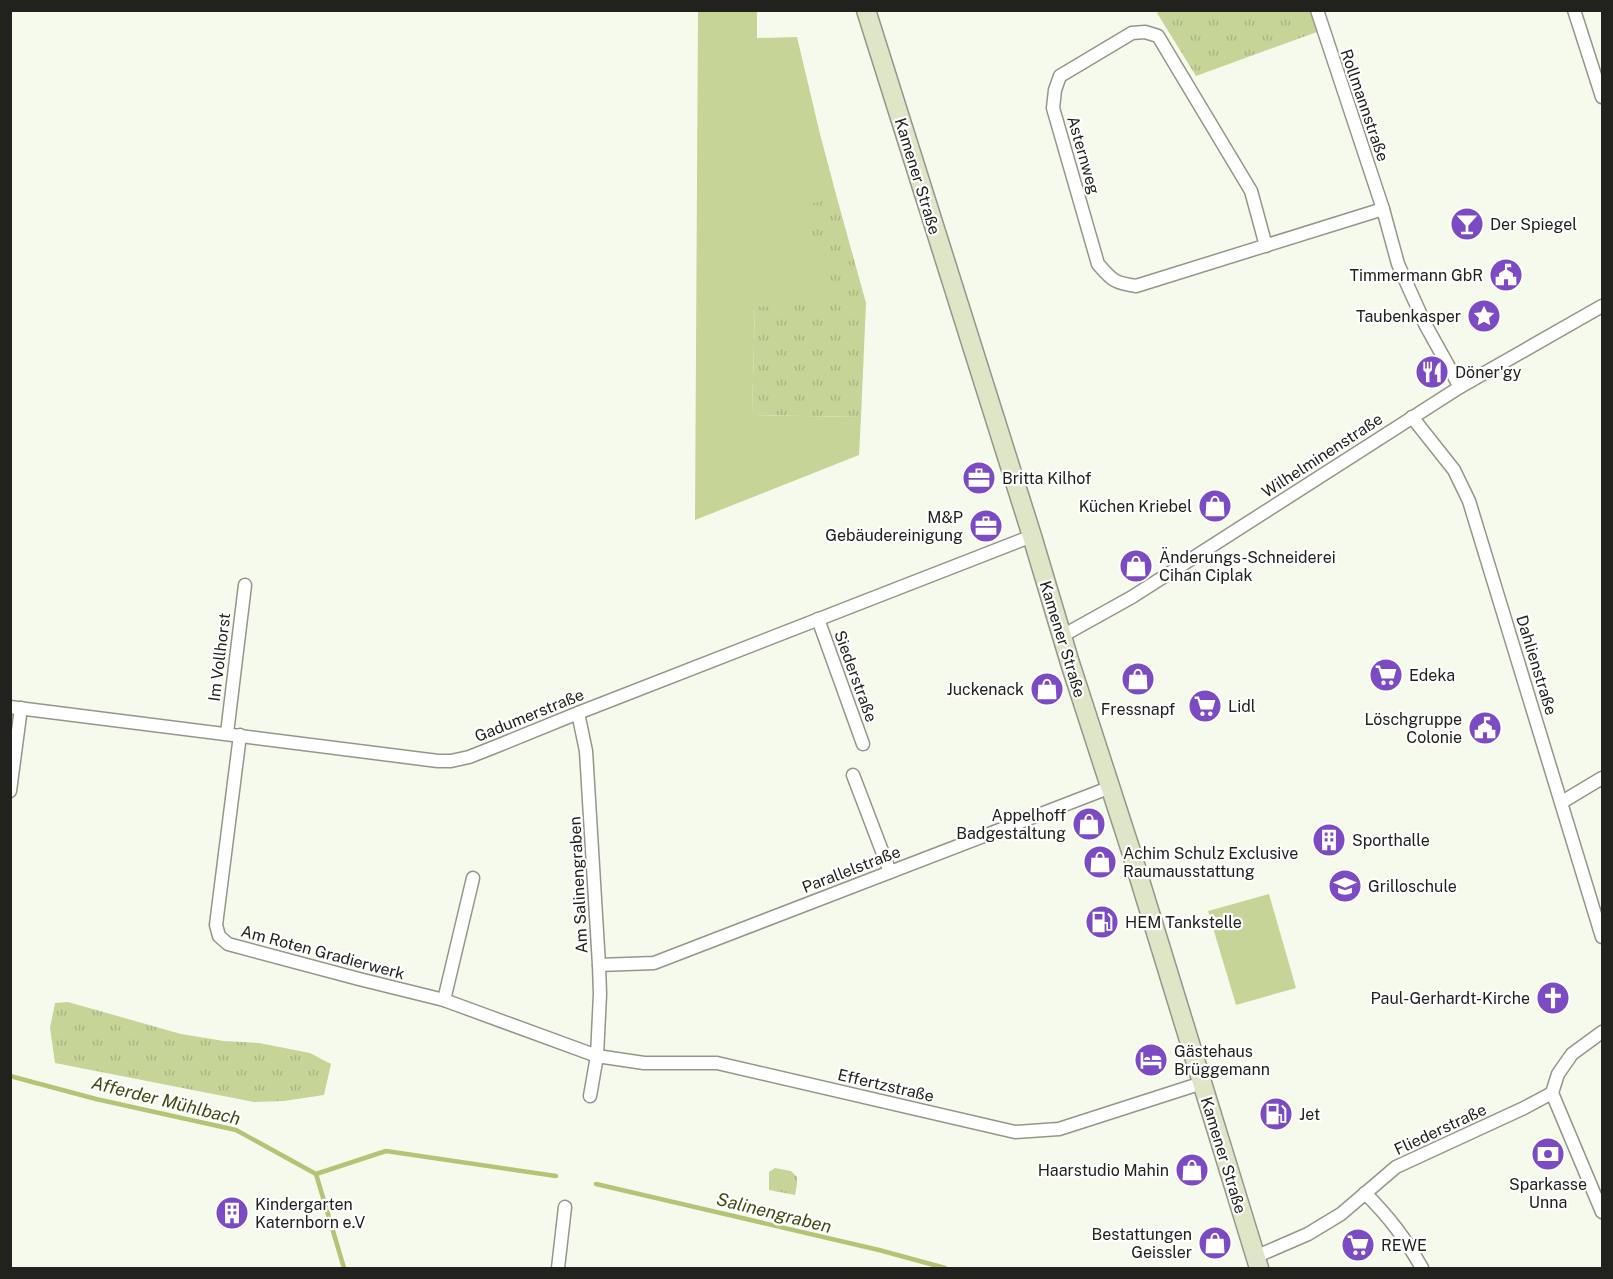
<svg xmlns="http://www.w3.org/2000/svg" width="1613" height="1279" font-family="'Public Sans',sans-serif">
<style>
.grass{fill:url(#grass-tufts)}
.garden{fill:#c6d498}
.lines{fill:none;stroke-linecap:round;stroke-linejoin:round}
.stream{stroke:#b3c475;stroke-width:4.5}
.street-casing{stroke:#93968a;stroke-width:15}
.secondary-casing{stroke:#93968a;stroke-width:21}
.street{stroke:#fff;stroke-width:12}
.secondary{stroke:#dfe5c7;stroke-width:18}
.labels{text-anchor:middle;stroke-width:4.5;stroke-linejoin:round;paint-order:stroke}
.street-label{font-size:16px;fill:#21221e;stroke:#fff}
.poi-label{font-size:16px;fill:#21221e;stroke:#fff;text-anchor:start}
.water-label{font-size:18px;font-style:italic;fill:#414b10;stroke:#fff}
</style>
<defs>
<pattern id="grass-tufts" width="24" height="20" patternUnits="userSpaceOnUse" patternTransform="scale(1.5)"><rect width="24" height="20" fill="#c6d498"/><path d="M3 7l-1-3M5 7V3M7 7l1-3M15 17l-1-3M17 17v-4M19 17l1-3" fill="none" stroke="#aab683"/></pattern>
</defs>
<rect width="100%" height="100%" fill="#f6faed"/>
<g class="grass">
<path d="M 1162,10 L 1310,11 L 1317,32 L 1196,76 L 1157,13 Z"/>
<path d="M 837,198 L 866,303 L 861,417 L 752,415 L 755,307 L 823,257 L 809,258 L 809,203 Z"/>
<path d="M 68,1002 L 181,1034 L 224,1041 L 259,1043 L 310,1053 L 331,1064 L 324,1095 L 284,1101 L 254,1102 L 55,1063 L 50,1028 L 55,1003 Z"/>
<path d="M 775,1168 L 791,1171 L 797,1177 L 797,1184 L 795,1195 L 769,1190 L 769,1172 Z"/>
</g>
<g class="garden">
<path d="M 698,11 L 757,11 L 757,38 L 797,37 L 820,134 L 837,198 L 809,204 L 809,257 L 823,257 L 825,304 L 755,307 L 752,415 L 861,417 L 859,455 L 695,520 Z"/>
<path d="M 1269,894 L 1296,988 L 1236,1005 L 1208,911 Z"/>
</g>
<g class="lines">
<g class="stream">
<path d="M 10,1076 L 96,1099 L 236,1130 L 316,1174 L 344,1268"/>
<path d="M 316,1174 L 386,1151 L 556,1176"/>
<path d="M 596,1184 L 879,1250 L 945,1268"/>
</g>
<g class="street-casing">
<g id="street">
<path d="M 1317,10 L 1383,209 L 1398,264 L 1425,324 L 1460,387"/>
<path d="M 1574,10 L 1602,97"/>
<path d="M 1266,246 L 1251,191 L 1158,36 L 1145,32 L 1132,33 L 1060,76 L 1055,90 L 1053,108 L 1098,264 C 1112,280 1114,283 1136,286 L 1383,209"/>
<path d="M 1412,417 L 1454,470 L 1469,501 L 1602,937"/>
<path d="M 818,619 L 863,744"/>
<path d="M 1062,636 L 1132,597 L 1460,387 L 1602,306"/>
<path d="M 10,707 L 438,761 L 451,761 L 469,757 L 497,746 L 578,713 L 1032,536"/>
<path d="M 227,733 L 245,585"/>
<path d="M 240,735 L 216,925 L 219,936 L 228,944 L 359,979 L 444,1000 L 597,1056 L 600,994 L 599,965 L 586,751 L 578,713"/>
<path d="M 853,775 L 890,872"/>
<path d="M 10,791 L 21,708"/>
<path d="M 1562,802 L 1602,778"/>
<path d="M 599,965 L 654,963 L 1111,787"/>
<path d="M 444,1000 L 473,878"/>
<path d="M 1552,1093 L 1602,1212"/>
<path d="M 590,1096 L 597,1056 L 644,1063 L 717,1063 L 1015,1132 L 1059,1129 L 1202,1083"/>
<path d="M 1365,1193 C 1390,1218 1405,1238 1422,1268"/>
<path d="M 1255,1257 L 1308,1234 L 1341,1214 L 1396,1167 L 1524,1108 L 1552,1093 L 1558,1074 L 1572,1054 L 1602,1032"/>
<path d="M 558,1268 L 565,1207"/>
</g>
</g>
<g class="secondary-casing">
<path id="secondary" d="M 866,10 L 1032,536 L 1070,663 L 1130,848 L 1259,1268"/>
</g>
<use href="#street" class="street"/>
<use href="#secondary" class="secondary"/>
</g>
<defs>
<g id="bar-disc" transform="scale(1.725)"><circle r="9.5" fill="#7c4bc3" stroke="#fff"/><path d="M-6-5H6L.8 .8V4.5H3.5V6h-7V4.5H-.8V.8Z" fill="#fff"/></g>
<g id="civic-disc" transform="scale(1.725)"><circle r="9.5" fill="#7c4bc3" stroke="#fff"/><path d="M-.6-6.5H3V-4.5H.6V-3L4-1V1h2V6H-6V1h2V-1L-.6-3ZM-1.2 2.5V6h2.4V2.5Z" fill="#fff"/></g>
<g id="sight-disc" transform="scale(1.725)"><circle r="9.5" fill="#7c4bc3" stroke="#fff"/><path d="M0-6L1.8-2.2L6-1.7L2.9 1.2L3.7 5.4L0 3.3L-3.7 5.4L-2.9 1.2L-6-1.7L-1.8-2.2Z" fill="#fff"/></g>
<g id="restaurant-disc" transform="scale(1.725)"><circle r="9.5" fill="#7c4bc3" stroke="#fff"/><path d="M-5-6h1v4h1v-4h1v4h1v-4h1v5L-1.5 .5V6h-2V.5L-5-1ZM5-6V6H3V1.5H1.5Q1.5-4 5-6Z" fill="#fff"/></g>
<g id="office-disc" transform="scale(1.725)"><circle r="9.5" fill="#7c4bc3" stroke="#fff"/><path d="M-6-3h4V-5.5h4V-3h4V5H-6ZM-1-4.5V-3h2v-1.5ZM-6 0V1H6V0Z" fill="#fff"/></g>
<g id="shop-disc" transform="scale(1.725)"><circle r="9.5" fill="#7c4bc3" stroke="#fff"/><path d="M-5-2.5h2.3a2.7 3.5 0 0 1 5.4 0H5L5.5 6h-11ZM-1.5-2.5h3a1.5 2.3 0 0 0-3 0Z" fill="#fff"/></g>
<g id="supermarket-disc" transform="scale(1.725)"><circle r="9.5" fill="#7c4bc3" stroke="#fff"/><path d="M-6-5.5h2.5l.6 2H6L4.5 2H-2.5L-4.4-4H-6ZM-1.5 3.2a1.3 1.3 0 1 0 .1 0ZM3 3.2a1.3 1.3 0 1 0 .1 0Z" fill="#fff"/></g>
<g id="building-disc" transform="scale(1.725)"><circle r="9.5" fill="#7c4bc3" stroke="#fff"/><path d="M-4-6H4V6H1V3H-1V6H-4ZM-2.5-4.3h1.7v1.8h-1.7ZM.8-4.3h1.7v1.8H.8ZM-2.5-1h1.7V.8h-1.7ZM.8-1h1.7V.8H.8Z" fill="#fff"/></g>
<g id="school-disc" transform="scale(1.725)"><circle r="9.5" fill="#7c4bc3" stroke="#fff"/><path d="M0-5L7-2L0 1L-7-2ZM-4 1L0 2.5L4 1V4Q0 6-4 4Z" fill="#fff"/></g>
<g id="fuel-disc" transform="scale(1.725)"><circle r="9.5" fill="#7c4bc3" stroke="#fff"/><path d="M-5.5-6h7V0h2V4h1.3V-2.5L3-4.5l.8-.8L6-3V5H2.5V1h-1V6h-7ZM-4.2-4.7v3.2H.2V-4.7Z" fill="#fff"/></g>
<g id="church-disc" transform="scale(1.725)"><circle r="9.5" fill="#7c4bc3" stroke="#fff"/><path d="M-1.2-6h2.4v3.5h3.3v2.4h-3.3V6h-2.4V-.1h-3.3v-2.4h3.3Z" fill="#fff"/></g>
<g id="hotel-disc" transform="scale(1.725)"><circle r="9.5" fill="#7c4bc3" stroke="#fff"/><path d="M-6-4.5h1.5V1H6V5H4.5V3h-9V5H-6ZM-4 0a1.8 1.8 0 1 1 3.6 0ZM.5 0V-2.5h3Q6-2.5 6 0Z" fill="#fff"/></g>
<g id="bank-disc" transform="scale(1.725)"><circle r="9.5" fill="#7c4bc3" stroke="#fff"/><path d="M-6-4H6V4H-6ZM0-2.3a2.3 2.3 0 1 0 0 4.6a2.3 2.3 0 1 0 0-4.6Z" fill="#fff"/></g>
</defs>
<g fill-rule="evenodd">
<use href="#bar-disc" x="1467" y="224"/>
<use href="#civic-disc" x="1506" y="275"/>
<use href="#sight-disc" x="1484" y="316"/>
<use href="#restaurant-disc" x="1432" y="372"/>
<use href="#office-disc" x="979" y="478"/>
<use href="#shop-disc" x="1215" y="506"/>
<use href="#office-disc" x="986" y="526"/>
<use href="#shop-disc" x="1136" y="566"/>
<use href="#supermarket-disc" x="1386" y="675"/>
<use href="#shop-disc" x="1138" y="679"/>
<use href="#shop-disc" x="1047" y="689"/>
<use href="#supermarket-disc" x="1205" y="706"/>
<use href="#civic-disc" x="1485" y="728"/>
<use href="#shop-disc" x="1089" y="824"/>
<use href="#building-disc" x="1329" y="840"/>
<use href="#shop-disc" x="1100" y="862"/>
<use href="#school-disc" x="1345" y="886"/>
<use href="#fuel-disc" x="1102" y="922"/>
<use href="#church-disc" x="1553" y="998"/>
<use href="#hotel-disc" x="1151" y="1060"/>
<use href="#fuel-disc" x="1276" y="1114"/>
<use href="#bank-disc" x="1548" y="1154"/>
<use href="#shop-disc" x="1192" y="1170"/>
<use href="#building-disc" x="232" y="1213"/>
<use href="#shop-disc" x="1215" y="1243"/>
<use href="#supermarket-disc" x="1358" y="1245"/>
</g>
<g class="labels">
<g class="street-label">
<text transform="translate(1365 105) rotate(71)" y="6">Rollmannstraße</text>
<text transform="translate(1084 155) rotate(74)" y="6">Asternweg</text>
<text transform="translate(918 176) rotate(73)" y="6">Kamener Straße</text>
<text transform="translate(1322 455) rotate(-33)" y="6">Wilhelminenstraße</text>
<text transform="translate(1063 639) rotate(73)" y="6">Kamener Straße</text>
<text transform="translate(219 657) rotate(-83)" y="6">Im Vollhorst</text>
<text transform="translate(1537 665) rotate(73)" y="6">Dahlienstraße</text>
<text transform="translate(856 676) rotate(70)" y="6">Siederstraße</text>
<text transform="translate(529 715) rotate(-22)" y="6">Gadumerstraße</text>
<text transform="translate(851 869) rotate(-21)" y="6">Parallelstraße</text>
<text transform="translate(578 885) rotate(-93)" y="6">Am Salinengraben</text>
<text transform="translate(323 952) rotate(15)" y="6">Am Roten Gradierwerk</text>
<text transform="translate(886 1085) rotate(13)" y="6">Effertzstraße</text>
<text transform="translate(1440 1129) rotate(-25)" y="6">Fliederstraße</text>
<text transform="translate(1224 1155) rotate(73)" y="6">Kamener Straße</text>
</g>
<g class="poi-label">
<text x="1490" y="230">Der Spiegel</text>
<text x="1483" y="281" text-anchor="end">Timmermann GbR</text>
<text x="1461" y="322" text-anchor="end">Taubenkasper</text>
<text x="1455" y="378">Döner'gy</text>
<text x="1002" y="484">Britta Kilhof</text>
<text x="1192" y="512" text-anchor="end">Küchen Kriebel</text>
<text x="963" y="523" text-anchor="end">M&amp;P<tspan x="963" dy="18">Gebäudereinigung</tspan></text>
<text x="1159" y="563">Änderungs-Schneiderei<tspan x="1159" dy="18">Cihan Ciplak</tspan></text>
<text x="1409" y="681">Edeka</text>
<text x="1024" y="695" text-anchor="end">Juckenack</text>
<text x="1228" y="712">Lidl</text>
<text x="1138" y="715" text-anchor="middle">Fressnapf</text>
<text x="1462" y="725" text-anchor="end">Löschgruppe<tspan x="1462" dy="18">Colonie</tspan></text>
<text x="1066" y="821" text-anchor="end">Appelhoff<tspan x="1066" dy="18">Badgestaltung</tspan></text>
<text x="1352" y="846">Sporthalle</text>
<text x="1123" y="859">Achim Schulz Exclusive<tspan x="1123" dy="18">Raumausstattung</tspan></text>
<text x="1368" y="892">Grilloschule</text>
<text x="1125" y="928">HEM Tankstelle</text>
<text x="1530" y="1004" text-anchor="end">Paul-Gerhardt-Kirche</text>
<text x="1174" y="1057">Gästehaus<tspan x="1174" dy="18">Brüggemann</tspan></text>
<text x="1299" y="1120">Jet</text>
<text x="1169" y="1176" text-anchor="end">Haarstudio Mahin</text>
<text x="1548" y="1190" text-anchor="middle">Sparkasse<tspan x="1548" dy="18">Unna</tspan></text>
<text x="255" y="1210">Kindergarten<tspan x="255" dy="18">Katernborn e.V</tspan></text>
<text x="1192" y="1240" text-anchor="end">Bestattungen<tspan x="1192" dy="18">Geissler</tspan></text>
<text x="1381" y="1251">REWE</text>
</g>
<g class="water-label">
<text transform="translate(166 1101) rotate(14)" y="6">Afferder Mühlbach</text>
<text transform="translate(774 1213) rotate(14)" y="6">Salinengraben</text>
</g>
</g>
<rect width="1613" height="1279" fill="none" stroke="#21221e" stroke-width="24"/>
</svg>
